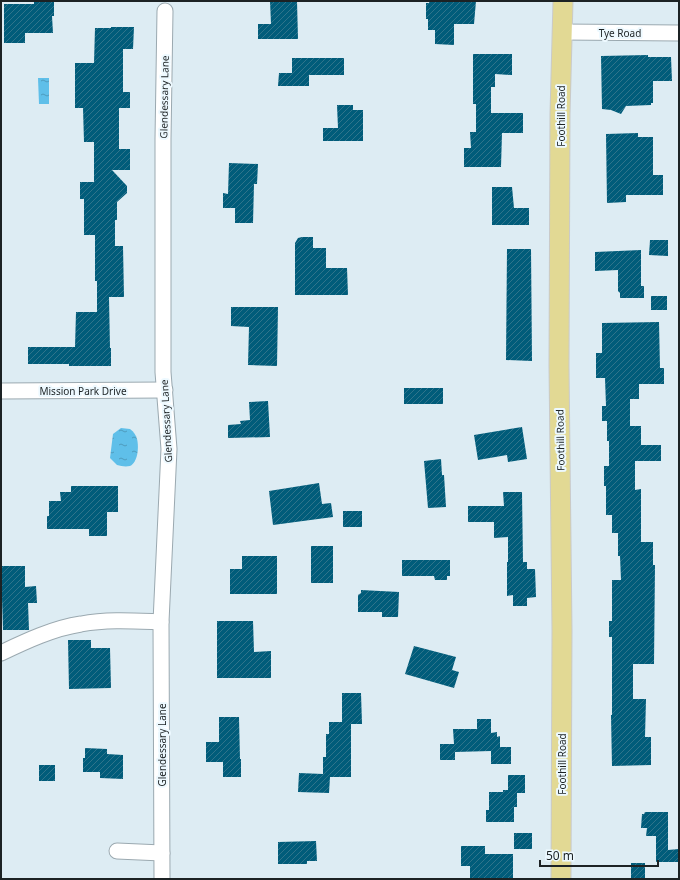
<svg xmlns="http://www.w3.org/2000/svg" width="680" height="880" font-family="'Noto Sans',sans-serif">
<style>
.water{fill:url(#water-ripples)}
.building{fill:url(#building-hatch)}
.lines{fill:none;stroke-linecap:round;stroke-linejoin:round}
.minor-casing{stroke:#9ba9b0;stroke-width:17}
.major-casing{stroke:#c9caca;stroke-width:21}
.minor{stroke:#fff;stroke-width:15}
.major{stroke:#e2d994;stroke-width:19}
.labels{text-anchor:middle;stroke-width:4;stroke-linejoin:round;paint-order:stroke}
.street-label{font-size:10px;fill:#1c2224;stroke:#edf9ff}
</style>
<defs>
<pattern id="water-ripples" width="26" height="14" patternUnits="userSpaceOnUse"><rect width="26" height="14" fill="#5fbfe9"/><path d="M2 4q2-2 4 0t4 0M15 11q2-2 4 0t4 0" fill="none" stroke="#4e9bbd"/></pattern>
<pattern id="building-hatch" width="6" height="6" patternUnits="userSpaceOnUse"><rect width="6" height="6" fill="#015c7a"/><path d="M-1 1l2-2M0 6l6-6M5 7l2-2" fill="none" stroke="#30748b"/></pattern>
</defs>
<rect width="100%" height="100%" fill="#ddecf3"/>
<g class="water">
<path d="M 38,78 L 49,78 L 49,104 L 39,104 Z"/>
<path d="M 121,428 L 130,429 C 134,432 136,435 137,439 C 139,447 138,462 130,466 C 125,467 121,466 117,465 L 110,458 L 113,434 Z"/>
</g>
<g class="building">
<path d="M 34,1 L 54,1 L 54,16 L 52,16 L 53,33 L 25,33 L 25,43 L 4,43 L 4,4 L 34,4 Z"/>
<path d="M 270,1 L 297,1 L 298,39 L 258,39 L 258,24 L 271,24 Z"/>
<path d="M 429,1 L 476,1 L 474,24 L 454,24 L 454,45 L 435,44 L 435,30 L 428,30 L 428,19 L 426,19 L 426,3 L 429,3 Z"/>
<path d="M 111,27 L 134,27 L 133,49 L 123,49 L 123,92 L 130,92 L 130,108 L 119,108 L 119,149 L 130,149 L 130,170 L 112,170 L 127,186 L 127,193 L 117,202 L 117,220 L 115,220 L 115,246 L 123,246 L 124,297 L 109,297 L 110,348 L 111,348 L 111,366 L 69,366 L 69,364 L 28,364 L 28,347 L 75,347 L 76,312 L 97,312 L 97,281 L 95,281 L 95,235 L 84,235 L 84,199 L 80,199 L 80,182 L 94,182 L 94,142 L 84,142 L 83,108 L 75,108 L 75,63 L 94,63 L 95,28 L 111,28 Z"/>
<path d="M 473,54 L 512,54 L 512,75 L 495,74 L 495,87 L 491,87 L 491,113 L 523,113 L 523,133 L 502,133 L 501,167 L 464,167 L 464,148 L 471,148 L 470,132 L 476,132 L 476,104 L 473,104 Z"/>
<path d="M 648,55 L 648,57 L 671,57 L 672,81 L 653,81 L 653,103 L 651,103 L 651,105 L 626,106 L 621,114 L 611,110 L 602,109 L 601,56 Z"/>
<path d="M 292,58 L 344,58 L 344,75 L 309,75 L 309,86 L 278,86 L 279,73 L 292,73 Z"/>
<path d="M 337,105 L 353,105 L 353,110 L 363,110 L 363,141 L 323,141 L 323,128 L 338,128 Z"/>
<path d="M 638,133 L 638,137 L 653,137 L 653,175 L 663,175 L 663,195 L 626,195 L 626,202 L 607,203 L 606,134 Z"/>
<path d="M 229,163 L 258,164 L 257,184 L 254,184 L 253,223 L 235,223 L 235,208 L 223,208 L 223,193 L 228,194 Z"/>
<path d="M 492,187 L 512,187 L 514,208 L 529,208 L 529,225 L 492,225 Z"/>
<path d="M 302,237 L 313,237 L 313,248 L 326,248 L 326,268 L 347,268 L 348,295 L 295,295 L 295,243 L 298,238 Z"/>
<path d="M 650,240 L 668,240 L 668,256 L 649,255 Z"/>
<path d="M 507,249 L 531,249 L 532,361 L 506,360 Z"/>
<path d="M 641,250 L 641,286 L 644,286 L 644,298 L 620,298 L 620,293 L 618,291 L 618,270 L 595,271 L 595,252 Z"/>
<rect x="651" y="296" width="16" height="14"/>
<path d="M 231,307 L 278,307 L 277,366 L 248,365 L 249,327 L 231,326 Z"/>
<path d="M 659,322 L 660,368 L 664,368 L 664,384 L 639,384 L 639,399 L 630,399 L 630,426 L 641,426 L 641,445 L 661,445 L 661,461 L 635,461 L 635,490 L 641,489 L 641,542 L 653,542 L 653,565 L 655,565 L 654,664 L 633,664 L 633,699 L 646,699 L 645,737 L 651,737 L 651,765 L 612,766 L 611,715 L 612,715 L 612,637 L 609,637 L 609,621 L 612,621 L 612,580 L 621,580 L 620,556 L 618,556 L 618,533 L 612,533 L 612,515 L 606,515 L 606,486 L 604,486 L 604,466 L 609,466 L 609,441 L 607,441 L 607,421 L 602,421 L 602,406 L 606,406 L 605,378 L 596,378 L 596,353 L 602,353 L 602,323 Z"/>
<rect x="404" y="388" width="39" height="16"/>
<path d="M 268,401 L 270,437 L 228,438 L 228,425 L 241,424 L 240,421 L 250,420 L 249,402 Z"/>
<path d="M 522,427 L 527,459 L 508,462 L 507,455 L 478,460 L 474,435 Z"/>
<path d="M 441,459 L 442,475 L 444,475 L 446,507 L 428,508 L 424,461 Z"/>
<path d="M 319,483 L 322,504 L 331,503 L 333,517 L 273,525 L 269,491 Z"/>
<path d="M 71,486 L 118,486 L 118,512 L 107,512 L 107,536 L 89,536 L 89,529 L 47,529 L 47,516 L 49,516 L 49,501 L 61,501 L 60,492 L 71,492 Z"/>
<path d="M 503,492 L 522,492 L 523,562 L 527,562 L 527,569 L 535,569 L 536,597 L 527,598 L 527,606 L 513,606 L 513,595 L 507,596 L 507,562 L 508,562 L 508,537 L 494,538 L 494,522 L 468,522 L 468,506 L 504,506 Z"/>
<rect x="343" y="511" width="19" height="16"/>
<rect x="311" y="546" width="22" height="37"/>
<path d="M 242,556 L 277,556 L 277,594 L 230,594 L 230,569 L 242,569 Z"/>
<path d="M 402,560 L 450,560 L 450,576 L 447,576 L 447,580 L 435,580 L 434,576 L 402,576 Z"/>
<path d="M 1,566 L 25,566 L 25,587 L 36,586 L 37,603 L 28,603 L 29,630 L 3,630 Z"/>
<path d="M 361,590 L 399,592 L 398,617 L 382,617 L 382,612 L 358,612 L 358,595 L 361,593 Z"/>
<path d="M 217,621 L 253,621 L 254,652 L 271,651 L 271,678 L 217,678 Z"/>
<path d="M 68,640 L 91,640 L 91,648 L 110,648 L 111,688 L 69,689 Z"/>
<path d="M 414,646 L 456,657 L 452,670 L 459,672 L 454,688 L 405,674 Z"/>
<path d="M 342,693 L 361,693 L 362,724 L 351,724 L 351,777 L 330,777 L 329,793 L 298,792 L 299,773 L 323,774 L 323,757 L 326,757 L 326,734 L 329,734 L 329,722 L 342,722 Z"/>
<path d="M 219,717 L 239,717 L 240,759 L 241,759 L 241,777 L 223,777 L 223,762 L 206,762 L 206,742 L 219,742 Z"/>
<path d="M 477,719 L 491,719 L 491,733 L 497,732 L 497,737 L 500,736 L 500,747 L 511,747 L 511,764 L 491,764 L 491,751 L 455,752 L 455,760 L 440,760 L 440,744 L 454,744 L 453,729 L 477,729 Z"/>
<path d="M 85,748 L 107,749 L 107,754 L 123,755 L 123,779 L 100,778 L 100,772 L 83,772 L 83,758 L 85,758 Z"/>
<rect x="39" y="765" width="16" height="16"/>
<path d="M 508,775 L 525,775 L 525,793 L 517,793 L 517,807 L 514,807 L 514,822 L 486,822 L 486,810 L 489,810 L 489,792 L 503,792 L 503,790 L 508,790 Z"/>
<path d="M 645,812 L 668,812 L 668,850 L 679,849 L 679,862 L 656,862 L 656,836 L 646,836 L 647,828 L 641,828 L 642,814 L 644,814 Z"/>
<rect x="514" y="833" width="18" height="16"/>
<path d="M 316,841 L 317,861 L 307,861 L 307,864 L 278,864 L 278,842 Z"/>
<path d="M 461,846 L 485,846 L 485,854 L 513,854 L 513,879 L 470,879 L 470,866 L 461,866 Z"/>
<rect x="631" y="863" width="14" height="16"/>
</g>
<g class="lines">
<g class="minor-casing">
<g id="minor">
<path d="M 562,32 L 679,33"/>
<path d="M 1,391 L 165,390"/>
<path d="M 1,653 C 26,641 54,628 81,624 C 108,619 135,621 161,622"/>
<path d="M 117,851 L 162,853"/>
<path d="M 162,879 L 161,622 L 169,449 L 163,372 L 163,139 L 165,11"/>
</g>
</g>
<g class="major-casing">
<path id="major" d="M 561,879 L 562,630 L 559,366 L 560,114 L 563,1"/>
</g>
<use href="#minor" class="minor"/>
<use href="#major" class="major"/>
</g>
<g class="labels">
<g class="street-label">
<text x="620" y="37">Tye Road</text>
<text transform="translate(164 97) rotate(-89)" y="4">Glendessary Lane</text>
<text transform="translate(561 116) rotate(-90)" y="4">Foothill Road</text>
<text x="83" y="395">Mission Park Drive</text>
<text transform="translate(166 421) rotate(-93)" y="4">Glendessary Lane</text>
<text transform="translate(560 440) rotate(-91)" y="4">Foothill Road</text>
<text transform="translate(162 745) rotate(-90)" y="4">Glendessary Lane</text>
<text transform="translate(562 764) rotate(-90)" y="4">Foothill Road</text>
</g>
</g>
<rect width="680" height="880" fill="none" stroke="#1c2224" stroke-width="4"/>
<path d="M540 860v6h118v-6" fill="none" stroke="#1c2224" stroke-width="2"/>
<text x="546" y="860" font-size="12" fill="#1c2224" stroke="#edf9ff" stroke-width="3" paint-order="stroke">50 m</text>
</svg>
